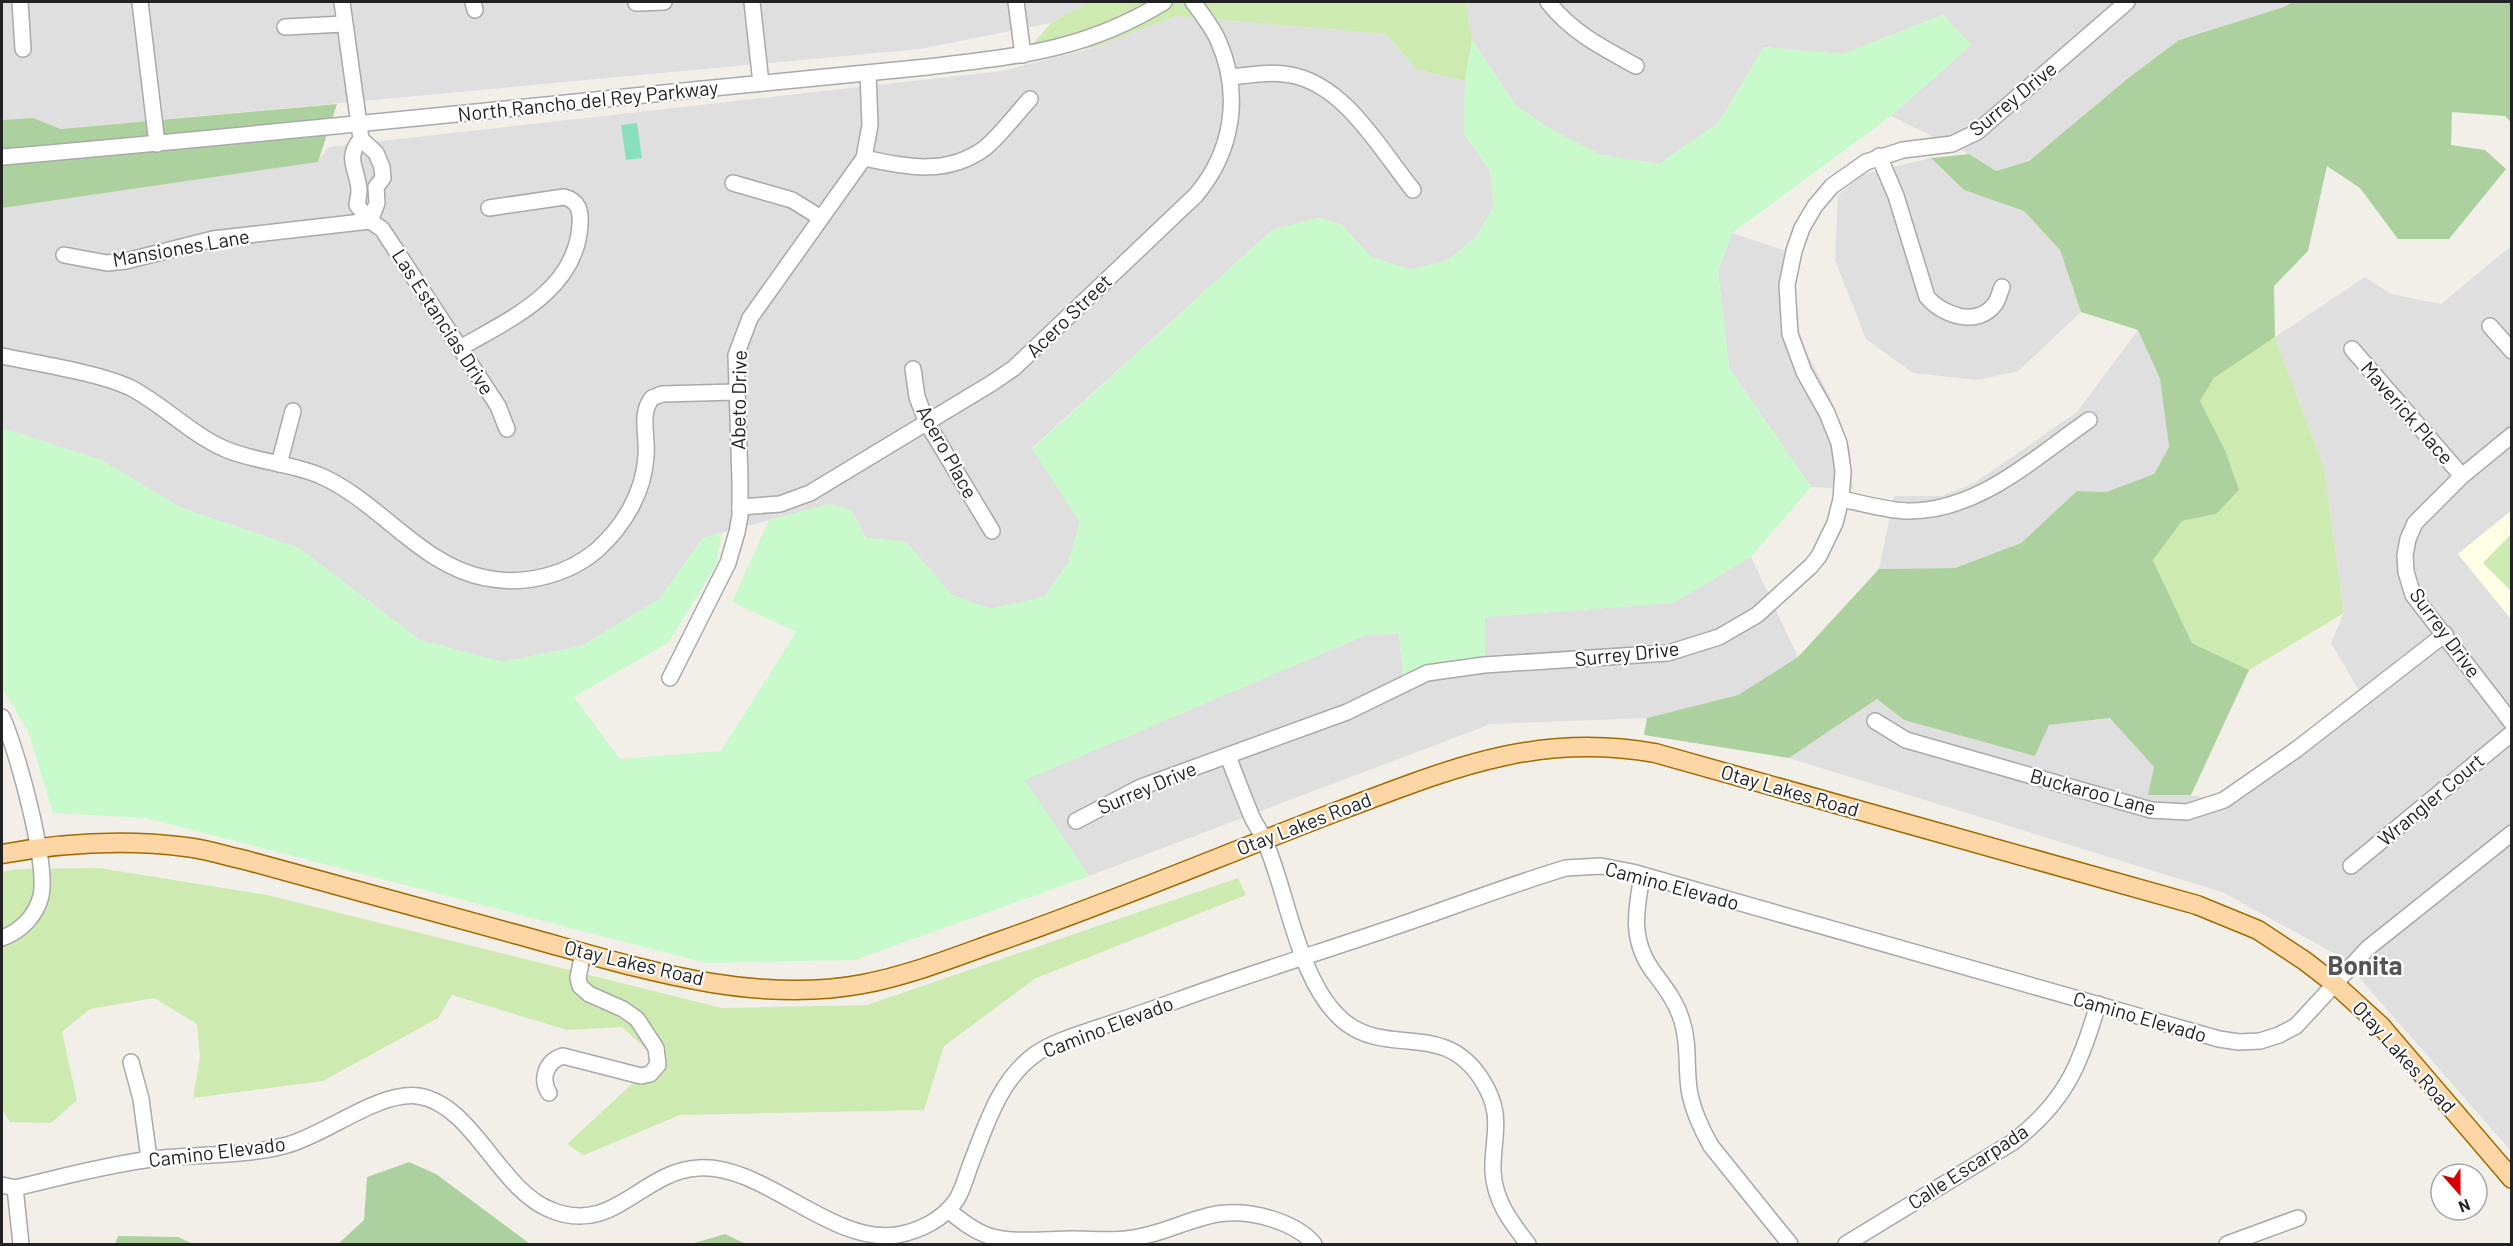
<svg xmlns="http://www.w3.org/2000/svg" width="2513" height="1246" font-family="Barlow,sans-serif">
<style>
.residential{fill:#e0dfdf}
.education{fill:#ffffe5}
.grass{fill:#cdebb0}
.forest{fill:#add19e}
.park{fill:#c8facc}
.pitch{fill:#88e0be}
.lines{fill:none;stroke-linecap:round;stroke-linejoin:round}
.minor-casing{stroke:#a9a9a9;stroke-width:18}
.major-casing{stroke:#a06b00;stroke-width:21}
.minor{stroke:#fff;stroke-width:15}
.major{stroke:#fcd6a4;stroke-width:18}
.labels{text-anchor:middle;stroke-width:4.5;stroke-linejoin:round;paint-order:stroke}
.street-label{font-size:20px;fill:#222;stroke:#fff}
.district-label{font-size:26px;font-weight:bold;fill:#555;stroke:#fff}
</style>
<rect width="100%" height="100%" fill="#f2efe9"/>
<g class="residential">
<path d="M 2,2 L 1089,2 L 1051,23 L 920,49 L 61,129 L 33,118 L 2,120 Z"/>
<path d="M 1466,2 L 2293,2 L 2284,7 L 2179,40 L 2127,79 L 2029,161 L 1995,171 L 1969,154 L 1891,116 L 1971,45 L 1943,15 L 1842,54 L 1764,47 L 1718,123 L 1659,164 L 1601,155 L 1555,132 L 1516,106 L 1472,40 Z"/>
<path d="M 1176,16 L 1386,34 L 1416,69 L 1465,81 L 1464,134 L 1490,170 L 1494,206 L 1477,236 L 1448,260 L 1410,270 L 1370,256 L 1342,225 L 1318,218 L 1272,230 L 1032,448 L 1080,522 L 1068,563 L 1044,597 L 991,609 L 952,595 L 906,542 L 866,538 L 851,510 L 829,504 L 703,538 L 659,599 L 582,646 L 503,662 L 420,640 L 299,548 L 182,508 L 101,460 L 2,428 L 2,208 L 317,162 L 329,147 L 1001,71 L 1093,48 Z"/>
<path d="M 1931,158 L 1964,190 L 2024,211 L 2060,250 L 2081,312 L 2018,371 L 1978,380 L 1913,373 L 1866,339 L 1835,260 L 1838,195 L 1861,175 Z"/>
<path d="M 1732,233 L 1798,255 L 1794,314 L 1806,351 L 1830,397 L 1850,449 L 1853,489 L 1811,487 L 1729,368 L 1718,272 Z"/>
<path d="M 2511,246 L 2511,511 L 2458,554 L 2511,619 L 2511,1151 L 2341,957 L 2222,892 L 1789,758 L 1877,699 L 1904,720 L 2049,725 L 2111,718 L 2154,767 L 2149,795 L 2191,795 L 2236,803 L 2367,704 L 2331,643 L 2344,613 L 2324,468 L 2275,337 L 2365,277 L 2391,294 L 2441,304 Z"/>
<path d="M 2138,330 L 2160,379 L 2169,447 L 2154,474 L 2106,492 L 2077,491 L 2021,543 L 1955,568 L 1879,569 L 1894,496 L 1942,496 L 1974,483 L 2077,412 Z"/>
<path d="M 1751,557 L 1798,657 L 1738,695 L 1647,718 L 1491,724 L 1089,876 L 1024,780 L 1366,635 L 1399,633 L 1404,683 L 1485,617 L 1673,603 Z"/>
</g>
<path class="education" d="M 2511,511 L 2511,619 L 2458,554 Z"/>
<g class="grass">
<path d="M 1089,2 L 1466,2 L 1472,40 L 1465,81 L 1416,69 L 1386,34 L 1176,16 L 1093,48 L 1023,55 L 1051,23 Z"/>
<path d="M 2275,337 L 2324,468 L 2344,613 L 2249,670 L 2192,643 L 2153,559 L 2182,521 L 2216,514 L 2225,450 L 2200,401 L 2214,378 Z"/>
<path d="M 2511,534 L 2511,591 L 2483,563 Z"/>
<path d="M 99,868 L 267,895 L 722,1008 L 867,1005 L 1238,878 L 1246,895 L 1036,978 L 944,1046 L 924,1110 L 680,1115 L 584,1155 L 567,1144 L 658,1060 L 622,1027 L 567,1030 L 452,995 L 438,1018 L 323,1081 L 193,1098 L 200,1057 L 197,1024 L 154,998 L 90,1009 L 62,1032 L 77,1100 L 51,1123 L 10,1122 L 2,1109 L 2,872 L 18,869 Z"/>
</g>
<g class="forest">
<path d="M 2293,2 L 2511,2 L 2511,122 L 2505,116 L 2452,112 L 2451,145 L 2485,150 L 2506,169 L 2449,239 L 2398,239 L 2360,188 L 2327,166 L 2308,251 L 2274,286 L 2275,337 L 2214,378 L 2200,401 L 2225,450 L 2239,490 L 2216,514 L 2182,521 L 2153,560 L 2192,643 L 2249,670 L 2191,795 L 2148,795 L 2154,767 L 2110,718 L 2049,725 L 2035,756 L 1904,720 L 1877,699 L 1789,758 L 1644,735 L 1647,718 L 1738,695 L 1798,657 L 1879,569 L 1955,568 L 2021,543 L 2077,491 L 2106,492 L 2154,474 L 2169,447 L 2160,379 L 2138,330 L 2081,312 L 2060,250 L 2024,211 L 1964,190 L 1931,158 L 1969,154 L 1996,171 L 2029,161 L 2127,79 L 2179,40 L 2284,7 Z"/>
<path d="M 337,104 L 318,162 L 2,208 L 2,120 L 33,118 L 61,129 Z"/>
<path d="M 409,1162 L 436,1174 L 530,1244 L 338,1244 L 364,1220 L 367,1177 Z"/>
<path d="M 725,1234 L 746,1244 L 691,1244 Z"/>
<path d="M 118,1236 L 178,1237 L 193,1244 L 115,1244 Z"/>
</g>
<path class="park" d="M 1943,15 L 1971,45 L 1891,116 L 1732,233 L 1718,272 L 1729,368 L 1811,487 L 1751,557 L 1673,603 L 1485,617 L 1485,664 L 1404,683 L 1399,634 L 1366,635 L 1025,780 L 1089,876 L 855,960 L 706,963 L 146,818 L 53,813 L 28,731 L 2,688 L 2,428 L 101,460 L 182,508 L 299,548 L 420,640 L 503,662 L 582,646 L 659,599 L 703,538 L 722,533 L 716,565 L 668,643 L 574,697 L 620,759 L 721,751 L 796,632 L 732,602 L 769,520 L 829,504 L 851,510 L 866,538 L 906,542 L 952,595 L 991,609 L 1044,597 L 1068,563 L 1080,522 L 1032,449 L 1272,230 L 1318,218 L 1342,225 L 1370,256 L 1410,270 L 1448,260 L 1477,236 L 1494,206 L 1490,170 L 1464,134 L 1465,81 L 1472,40 L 1516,106 L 1555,132 L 1601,155 L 1659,164 L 1718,123 L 1764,47 L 1842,54 Z"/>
<path class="pitch" d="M 637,123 L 642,158 L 626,160 L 621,125 Z"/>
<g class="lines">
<g class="minor-casing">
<g id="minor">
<path d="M 20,2 L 23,49"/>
<path d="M 140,2 L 157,144"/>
<path d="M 342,2 L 361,139 L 376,153 L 382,167 L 383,178 L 376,187 L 377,203 L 370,221"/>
<path d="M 473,2 L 475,10"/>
<path d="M 752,2 L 761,83"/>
<path d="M 1016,2 L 1023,55"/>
<path d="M 1548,2 C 1573,33 1601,47 1636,66"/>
<path d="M 636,3 L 664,2"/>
<path d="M 285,27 L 344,24"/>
<path d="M 1230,77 C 1250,75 1271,71 1291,75 C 1345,85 1380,149 1413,190"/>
<path d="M 361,139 C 344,159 358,169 359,190 C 359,195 358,200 357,205 L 370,221 L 382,229 L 498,406 L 507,429"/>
<path d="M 1879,156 L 1896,196 L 1927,297 C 1942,315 1977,328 1995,304 C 1998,300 2000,292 2002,287"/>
<path d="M 2,157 C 236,137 469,113 703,89 C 778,81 852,75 927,67 C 1018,56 1084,51 1164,2"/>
<path d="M 864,158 C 907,167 947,176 985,148 C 1001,135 1015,115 1030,99"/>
<path d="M 733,183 L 792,200 L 821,218"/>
<path d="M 64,255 L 107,263 L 126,261 L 213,239 L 370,221"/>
<path d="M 2490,326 L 2512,351"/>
<path d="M 460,348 C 510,319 576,291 580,225 C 581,211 579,201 564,197 L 489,208"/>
<path d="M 2352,349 L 2462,476"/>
<path d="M 2,356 C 39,364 96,372 129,387 C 163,404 190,434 225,449 C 255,462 291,463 321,476 C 380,502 421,566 486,578 C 524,586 568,575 597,550 C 624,526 644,492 646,456 C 648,437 639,414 652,398 L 662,394 L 736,392"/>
<path d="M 913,369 L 917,397 L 927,423 L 992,531"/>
<path d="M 2512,435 L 2462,476 L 2415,523 L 2408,539 L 2405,555 L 2406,572 L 2413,595 L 2512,723"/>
<path d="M 279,464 L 293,411"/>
<path d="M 1841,499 C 1863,503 1887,511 1909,511 C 1979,511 2034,458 2089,420"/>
<path d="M 740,507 L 780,504 L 810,493 L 992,383 L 1014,368 L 1196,195 C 1233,151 1242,94 1218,40 C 1212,27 1202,14 1193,2"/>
<path d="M 670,678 L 728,563 L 737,532 L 740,516 L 740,480 L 736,355 L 750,318 L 864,158 L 870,125 L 868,73"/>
<path d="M 2,717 C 17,749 48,863 41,896 C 36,916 21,931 2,938"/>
<path d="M 1875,721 L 1906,740 L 2151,810 L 2187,812 L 2224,800 L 2297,749 L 2445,634"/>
<path d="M 1228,756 C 1235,775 1243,795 1251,815 C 1254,823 1260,830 1264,839 C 1288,892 1298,986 1346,1023 C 1391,1057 1444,1020 1482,1080 C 1505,1116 1492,1136 1493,1172 C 1495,1202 1511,1222 1528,1244"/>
<path d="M 1076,821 L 1141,787 L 1347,712 L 1427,673 L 1484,665 L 1668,653 L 1719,637 L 1757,615 L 1811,566 L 1819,556 L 1835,523 L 1841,499 L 1843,471 L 1839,443 L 1827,413 L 1804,372 L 1790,334 L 1787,285 L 1794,251 L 1802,228 L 1815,206 L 1832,186 L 1866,162 L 1903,150 L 1952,144 L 1977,132 L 2127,2"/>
<path d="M 2351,866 L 2512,733"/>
<path d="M 1642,876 C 1636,910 1630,939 1652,970 C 1664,986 1676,1001 1682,1021 C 1690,1046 1685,1070 1690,1095 C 1694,1113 1702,1130 1711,1146 L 1790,1244"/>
<path d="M 131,1062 L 141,1099 L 149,1159"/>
<path d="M 549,1093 C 540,1079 546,1061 563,1056 L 641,1076 L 650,1074 L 658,1065 L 656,1048 L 637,1019 L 623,1009 L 589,994 L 580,986 L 578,978 L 583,952"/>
<path d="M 2,1185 L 15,1188 C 58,1178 101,1166 145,1160 C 192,1153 240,1158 287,1145 C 327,1134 379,1091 418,1096 C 473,1104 499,1190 551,1210 C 613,1236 642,1171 698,1168 C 763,1163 831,1245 897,1235 C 920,1231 944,1219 957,1199 C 963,1189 966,1177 970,1166 C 986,1126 999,1079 1037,1053 C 1057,1040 1081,1034 1103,1026 C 1134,1016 1164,1005 1195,994 C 1262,970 1330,949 1397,926 C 1453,907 1509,885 1566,868 L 1601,866 L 1632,872 L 2219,1039 L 2239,1042 L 2260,1041 L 2279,1035 L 2296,1026 L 2368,948 L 2512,833"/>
<path d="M 15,1188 L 21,1244"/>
<path d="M 948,1210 C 959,1219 971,1229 986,1235 C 1011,1244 1045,1239 1072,1239 C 1090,1239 1109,1241 1127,1239 C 1184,1232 1209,1199 1272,1219 C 1288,1224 1304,1232 1314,1244"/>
<path d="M 1846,1244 L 2013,1142 C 2065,1102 2080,1066 2098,1004"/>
<path d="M 2227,1244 L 2298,1218"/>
</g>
</g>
<g class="major-casing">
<path id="major" d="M 2,854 C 62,843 124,839 186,847 C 206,849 226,856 245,860 C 335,885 425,909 515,934 C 627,964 746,1006 863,984 C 911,975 957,956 1003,940 C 1117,900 1228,853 1341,810 C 1450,769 1536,732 1655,753 L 2197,905 L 2258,930 L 2305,961 L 2336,985 L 2381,1026 L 2512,1179"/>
</g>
<use href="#minor" class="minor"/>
<use href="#major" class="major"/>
</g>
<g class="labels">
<g class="street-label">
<text transform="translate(2013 99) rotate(-39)" y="7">Surrey Drive</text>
<text transform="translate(588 101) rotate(-6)" y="7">North Rancho del Rey Parkway</text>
<text transform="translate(181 248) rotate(-10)" y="7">Mansiones Lane</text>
<text transform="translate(1069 316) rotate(-44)" y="7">Acero Street</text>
<text transform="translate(443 322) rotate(57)" y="7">Las Estancias Drive</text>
<text transform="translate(739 400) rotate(-89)" y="7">Abeto Drive</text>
<text transform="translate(2407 413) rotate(49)" y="7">Maverick Place</text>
<text transform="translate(947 452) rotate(61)" y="7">Acero Place</text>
<text transform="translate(2445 633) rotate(54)" y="7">Surrey Drive</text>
<text transform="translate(1627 654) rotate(-6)" y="7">Surrey Drive</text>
<text transform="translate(1147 788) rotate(-23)" y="7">Surrey Drive</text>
<text transform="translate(1790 791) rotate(16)" y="7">Otay Lakes Road</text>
<text transform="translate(2093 792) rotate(15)" y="7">Buckaroo Lane</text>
<text transform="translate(2431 800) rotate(-40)" y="7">Wrangler Court</text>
<text transform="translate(1304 824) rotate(-21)" y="7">Otay Lakes Road</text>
<text transform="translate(1672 886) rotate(15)" y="7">Camino Elevado</text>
<text transform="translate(634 963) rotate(13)" y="7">Otay Lakes Road</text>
<text transform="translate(2140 1017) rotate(16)" y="7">Camino Elevado</text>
<text transform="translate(1108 1027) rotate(-21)" y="7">Camino Elevado</text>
<text transform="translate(2404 1057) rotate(48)" y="7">Otay Lakes Road</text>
<text transform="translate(217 1152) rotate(-7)" y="7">Camino Elevado</text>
<text transform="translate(1968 1167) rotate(-33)" y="7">Calle Escarpada</text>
</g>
<g class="district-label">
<text x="2365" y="975">Bonita</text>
</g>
</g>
<rect width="2513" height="1246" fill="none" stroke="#222222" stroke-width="6"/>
<g transform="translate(2459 1192) rotate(159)"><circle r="28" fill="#ffffff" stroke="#a7a7a7" stroke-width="1.5"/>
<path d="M0-4.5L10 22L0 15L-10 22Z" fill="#d40000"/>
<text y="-9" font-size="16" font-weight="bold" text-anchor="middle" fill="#222222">N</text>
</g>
</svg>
